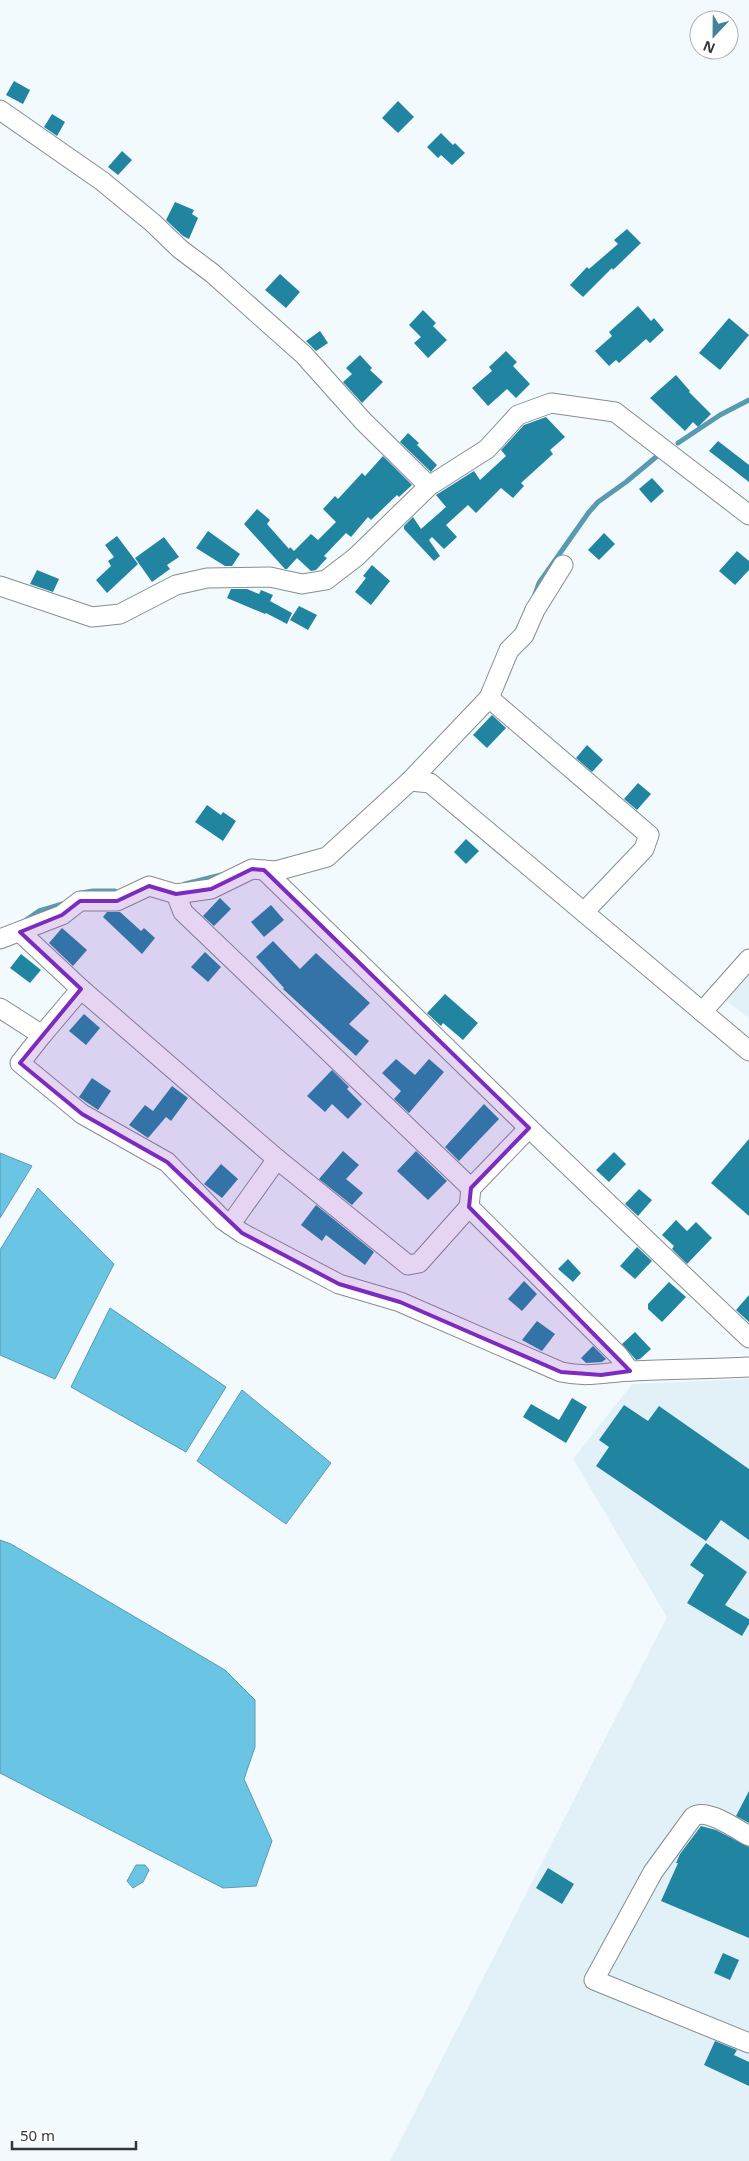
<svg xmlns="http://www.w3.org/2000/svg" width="749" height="2161" font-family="'Noto Sans',sans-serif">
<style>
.built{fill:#e1f1f7}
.water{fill:#6ac5e4;stroke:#5a9ab0}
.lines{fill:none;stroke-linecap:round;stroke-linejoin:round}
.stream{stroke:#5a9ab0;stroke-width:5}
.building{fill:#2185a2}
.street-casing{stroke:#878d90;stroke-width:21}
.street{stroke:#fff;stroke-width:19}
.marked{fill:#7b2cbf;fill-opacity:0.2;stroke:#7b2cbf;stroke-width:4;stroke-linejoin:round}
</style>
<rect width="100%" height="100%" fill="#f3fafd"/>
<g class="built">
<path d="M 749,959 L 749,1018 L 717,994 Z"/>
<path d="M 749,1379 L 749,2161 L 390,2161 L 667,1617 L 573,1459 L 632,1384 Z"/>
</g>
<g class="water">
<path d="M 0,1153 L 32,1166 L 0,1218 Z"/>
<path d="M 38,1188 L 114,1264 L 55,1379 L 0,1355 L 0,1250 Z"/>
<path d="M 110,1308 L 226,1387 L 186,1452 L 71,1387 Z"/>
<path d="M 242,1390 L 331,1463 L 286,1524 L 197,1461 Z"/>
<path d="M 0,1540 L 11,1544 L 225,1670 L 255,1700 L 255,1747 L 244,1779 L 272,1841 L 256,1886 L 223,1888 L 0,1773 Z"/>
<path d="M 136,1865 L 145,1865 L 149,1870 L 143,1882 L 133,1888 L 127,1881 Z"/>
</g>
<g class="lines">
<g class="stream">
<path d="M 678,443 L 720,415 L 749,400"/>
<path d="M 534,597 L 539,583 L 589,512 L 598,502 L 626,482 L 656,457"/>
<path d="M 185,884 L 221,875"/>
<path d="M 81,893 L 93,891 L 115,891"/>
<path d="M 26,920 L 39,911 L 66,903"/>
</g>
</g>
<g class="building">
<path d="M 14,81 L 30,90 L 23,104 L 6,95 Z"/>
<path d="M 398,101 L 414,117 L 398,133 L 382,118 Z"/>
<path d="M 52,114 L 65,122 L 57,136 L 44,127 Z"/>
<path d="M 441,133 L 453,145 L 455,143 L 465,153 L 452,165 L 441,155 L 438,158 L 427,147 Z"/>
<path d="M 122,151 L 132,160 L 118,175 L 108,167 Z"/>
<path d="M 175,202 L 194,210 L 192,214 L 198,218 L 189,239 L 183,236 L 166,220 Z"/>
<path d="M 627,229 L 641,243 L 613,270 L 612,268 L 583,297 L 570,285 L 587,267 L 589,269 L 618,244 L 614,240 Z"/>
<path d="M 280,274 L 300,292 L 286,308 L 265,290 Z"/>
<path d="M 638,306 L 651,321 L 654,318 L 664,330 L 650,343 L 646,339 L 619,363 L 616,360 L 609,366 L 595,351 L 612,336 L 609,332 Z"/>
<path d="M 423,310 L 436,323 L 433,326 L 447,340 L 428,358 L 414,343 L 421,337 L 409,325 Z"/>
<path d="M 729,318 L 749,335 L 720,370 L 699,353 Z"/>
<path d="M 320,331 L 328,343 L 316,351 L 306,341 Z"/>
<path d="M 506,351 L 517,362 L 513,366 L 530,384 L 516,398 L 507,389 L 488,406 L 472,388 L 492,371 L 489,367 Z"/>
<path d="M 360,355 L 372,368 L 370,370 L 383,382 L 362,403 L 343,382 L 352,374 L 346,368 Z"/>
<path d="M 676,375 L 690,391 L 689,392 L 711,414 L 698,427 L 693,422 L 685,431 L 650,398 Z"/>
<path d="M 546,417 L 565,437 L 550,450 L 553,454 L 521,483 L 524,486 L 513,498 L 501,488 L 476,513 L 468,505 L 446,525 L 457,537 L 444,549 L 432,537 L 429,540 L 440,556 L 434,561 L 404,529 L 404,526 L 413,517 L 421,529 L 446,507 L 436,495 L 474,471 L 480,480 L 506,456 L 501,450 L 524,425 Z"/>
<path d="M 408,433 L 419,443 L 417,445 L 437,465 L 431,472 L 400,442 Z"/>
<path d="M 718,441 L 749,465 L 749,482 L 709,451 Z"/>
<path d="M 383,456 L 412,485 L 399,497 L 397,495 L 371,520 L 368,517 L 351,537 L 346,533 L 324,556 L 327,558 L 316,570 L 311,571 L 297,558 L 287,569 L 285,569 L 244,524 L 257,509 L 270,520 L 267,524 L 289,549 L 290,547 L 294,551 L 311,534 L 318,540 L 336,522 L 323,509 L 335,496 L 338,499 L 362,473 L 365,476 Z"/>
<path d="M 652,478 L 664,491 L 651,503 L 639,489 Z"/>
<path d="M 208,531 L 240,554 L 232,566 L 225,566 L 196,548 Z"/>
<path d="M 604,533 L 615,544 L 599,560 L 588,550 Z"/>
<path d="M 117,536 L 138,564 L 107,593 L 96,580 L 111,566 L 108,561 L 114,557 L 105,545 Z"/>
<path d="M 164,537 L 179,557 L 167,565 L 170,569 L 152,582 L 135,558 Z"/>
<path d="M 737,551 L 749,561 L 749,570 L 735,585 L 719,571 Z"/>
<path d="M 372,565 L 390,581 L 371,605 L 355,592 L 366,578 L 363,576 Z"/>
<path d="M 37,570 L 59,579 L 53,592 L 30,584 Z"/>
<path d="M 231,589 L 247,589 L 259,594 L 261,590 L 273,595 L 270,601 L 292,613 L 287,624 L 266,613 L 265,614 L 227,598 Z"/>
<path d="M 299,606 L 317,615 L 308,630 L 290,620 Z"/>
<path d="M 492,715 L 506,728 L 487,748 L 473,735 Z"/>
<path d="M 587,745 L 603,760 L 592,772 L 576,758 Z"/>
<path d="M 638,783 L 651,794 L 637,810 L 624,799 Z"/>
<path d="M 207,805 L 221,815 L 223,812 L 236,821 L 223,841 L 195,822 Z"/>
<path d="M 466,839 L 479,851 L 466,864 L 454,852 Z"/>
<path d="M 220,898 L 231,909 L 214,926 L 203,916 Z"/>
<path d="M 271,905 L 284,920 L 264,937 L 251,922 Z"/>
<path d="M 107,912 L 120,912 L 141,931 L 144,928 L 155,938 L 142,954 L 103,917 Z"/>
<path d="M 62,928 L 87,950 L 73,966 L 49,943 Z"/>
<path d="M 273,941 L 300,969 L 316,953 L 370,1003 L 349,1024 L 369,1041 L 356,1056 L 283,989 L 284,988 L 256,957 Z"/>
<path d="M 205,952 L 221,967 L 208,982 L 191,967 Z"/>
<path d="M 21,954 L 41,970 L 30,983 L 10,968 Z"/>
<path d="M 445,994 L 478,1023 L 463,1040 L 443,1023 L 441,1026 L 427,1013 Z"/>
<path d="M 84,1014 L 100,1028 L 86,1045 L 69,1031 Z"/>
<path d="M 396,1059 L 415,1075 L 429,1059 L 444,1072 L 409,1113 L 394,1099 L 401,1091 L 382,1073 Z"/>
<path d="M 332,1070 L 349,1087 L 347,1089 L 362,1104 L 348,1119 L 332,1104 L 325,1112 L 307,1096 Z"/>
<path d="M 92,1078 L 111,1091 L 98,1110 L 79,1097 Z"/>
<path d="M 172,1086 L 188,1098 L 171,1121 L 166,1117 L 148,1138 L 129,1125 L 145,1105 L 153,1111 Z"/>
<path d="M 484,1104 L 499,1119 L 459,1161 L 445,1147 Z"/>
<path d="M 749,1139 L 749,1216 L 711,1183 Z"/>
<path d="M 343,1151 L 359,1165 L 346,1179 L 363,1193 L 352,1205 L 319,1179 Z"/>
<path d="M 416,1151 L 447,1181 L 428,1200 L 397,1171 Z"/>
<path d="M 614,1152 L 626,1164 L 609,1182 L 596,1170 Z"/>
<path d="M 221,1164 L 238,1179 L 222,1198 L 204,1184 Z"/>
<path d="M 639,1189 L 652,1200 L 638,1216 L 625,1204 Z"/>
<path d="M 316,1205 L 374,1252 L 365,1265 L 326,1235 L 322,1241 L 301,1225 Z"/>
<path d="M 676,1220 L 687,1231 L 696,1222 L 712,1238 L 687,1264 L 672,1249 L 674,1246 L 662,1235 Z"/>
<path d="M 637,1247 L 652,1261 L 635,1279 L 620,1266 Z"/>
<path d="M 568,1259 L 581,1273 L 573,1282 L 558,1269 Z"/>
<path d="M 524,1281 L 537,1294 L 522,1311 L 508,1299 Z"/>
<path d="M 669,1282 L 686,1297 L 662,1322 L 648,1309 L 648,1304 Z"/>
<path d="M 749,1295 L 749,1322 L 736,1310 Z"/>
<path d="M 537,1321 L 555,1334 L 542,1351 L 522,1340 Z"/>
<path d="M 635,1332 L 651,1349 L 640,1359 L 636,1360 L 622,1344 Z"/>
<path d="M 593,1346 L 606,1359 L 602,1362 L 586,1363 L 581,1358 Z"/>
<path d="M 572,1398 L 587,1407 L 566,1443 L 523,1417 L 531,1404 L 559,1420 Z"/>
<path d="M 624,1405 L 648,1421 L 659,1406 L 749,1469 L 749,1540 L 721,1520 L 706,1541 L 596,1466 L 609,1447 L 599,1440 Z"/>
<path d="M 706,1543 L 747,1572 L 725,1605 L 749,1619 L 749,1624 L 742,1636 L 687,1603 L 704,1575 L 690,1565 Z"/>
<path d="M 749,1791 L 749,1823 L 736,1816 Z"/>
<path d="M 701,1826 L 716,1830 L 749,1847 L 749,1938 L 661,1901 L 678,1863 L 676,1863 L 680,1854 Z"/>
<path d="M 548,1868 L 574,1884 L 562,1904 L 536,1888 Z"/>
<path d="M 723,1953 L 739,1960 L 730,1980 L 714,1973 Z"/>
<path d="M 715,2041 L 737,2050 L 734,2055 L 749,2062 L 749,2086 L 704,2065 Z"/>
</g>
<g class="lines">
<g class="street-casing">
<g id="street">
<path d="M 0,110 L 102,181 L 153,223 L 180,249 L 212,273 L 304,355 L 363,421 L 429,486"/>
<path d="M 0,586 L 92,617 L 120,614 L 176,585 L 207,578 L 270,577 L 302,584 L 326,580 L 356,557 L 429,486 L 487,449 L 518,415 L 551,403 L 615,412 L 749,515"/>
<path d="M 489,698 L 509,650 L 524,635 L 535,610 L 563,565"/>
<path d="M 410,781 L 489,698 L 649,835 L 644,849 L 584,912"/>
<path d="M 264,870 L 529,1128 L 471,1188"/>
<path d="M 176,894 L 183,912 L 471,1188 L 469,1207 L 618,1355 L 630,1371"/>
<path d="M 20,932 L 81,989"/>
<path d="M 0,939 L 62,915 L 80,901 L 117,901 L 149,886 L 176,894 L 211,889 L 252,869 L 276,871 L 327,857 L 410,781 L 430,783 L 749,1051"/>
<path d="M 0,1008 L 42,1035 L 20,1063 L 82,1114 L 167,1162 L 223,1220 L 242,1233 L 339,1284 L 400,1302 L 561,1372 C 589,1378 606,1372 633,1371 C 672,1369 710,1369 749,1367"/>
<path d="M 702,1012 L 749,959"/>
<path d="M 42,1035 L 81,989 L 277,1159"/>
<path d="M 529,1128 L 749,1338"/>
<path d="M 230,1225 L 277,1159 L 408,1265 L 419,1263 L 469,1207"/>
<path d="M 749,1836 C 736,1829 706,1807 693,1817 L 653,1872 L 594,1980 L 749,2043"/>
</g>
</g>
<use href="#street" class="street"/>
</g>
<path class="marked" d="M 252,869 L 264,870 L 529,1128 L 471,1188 L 469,1207 L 630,1371 L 601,1375 L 561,1372 L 400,1302 L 339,1284 L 242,1233 L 167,1162 L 82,1114 L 20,1063 L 81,989 L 20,932 L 62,915 L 80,901 L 117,901 L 149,886 L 176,894 L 211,889 Z"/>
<g transform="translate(714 35) rotate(202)"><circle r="24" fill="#ffffff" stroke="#aeafaf"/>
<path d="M0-4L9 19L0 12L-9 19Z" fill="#458399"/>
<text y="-8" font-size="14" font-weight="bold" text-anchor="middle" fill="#343738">N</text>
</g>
<path d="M12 2141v8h124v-8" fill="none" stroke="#343738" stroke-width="2.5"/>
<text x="20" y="2141" font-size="15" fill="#343738" stroke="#ffffff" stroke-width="4" paint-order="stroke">50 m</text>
</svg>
